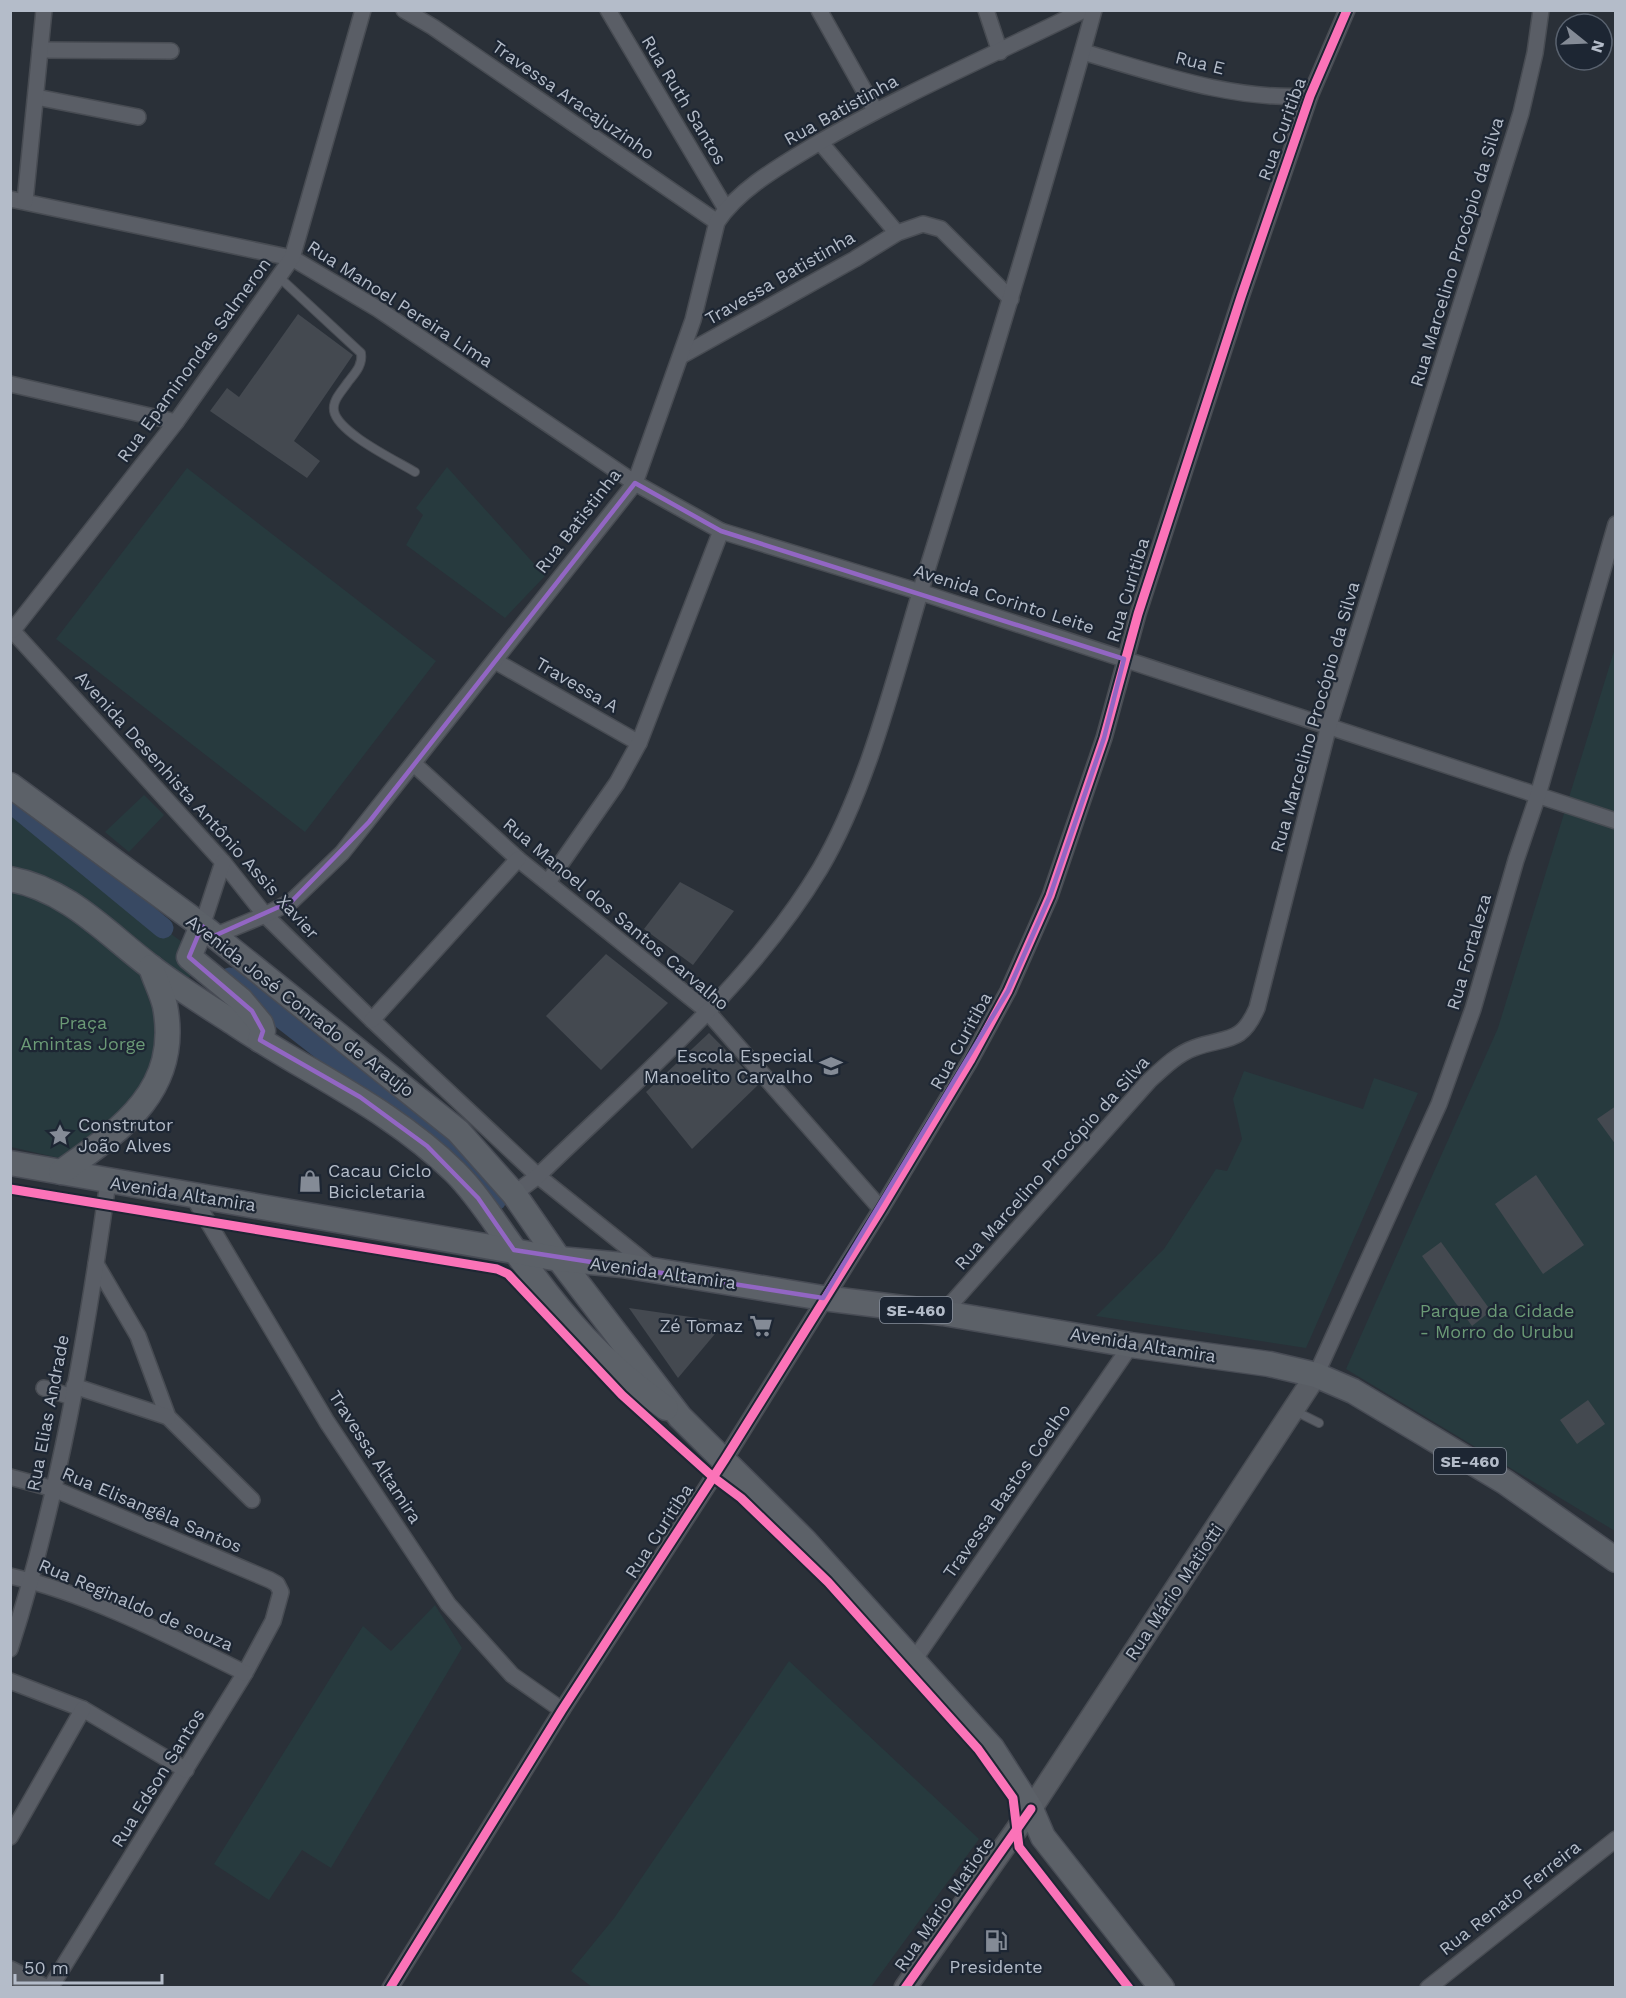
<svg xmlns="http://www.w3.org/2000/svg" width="1626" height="1998" font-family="'Work Sans',sans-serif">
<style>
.green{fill:#273a3e}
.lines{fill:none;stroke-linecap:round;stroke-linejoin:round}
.canal{stroke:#384963;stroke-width:21}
.building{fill:#444950}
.service-casing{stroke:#484c53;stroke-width:10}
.minor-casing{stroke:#484c53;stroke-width:18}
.secondary-casing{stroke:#484c53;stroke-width:24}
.primary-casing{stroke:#484c55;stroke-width:27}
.service{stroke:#5a5e66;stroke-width:8}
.minor{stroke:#5a5e66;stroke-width:15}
.secondary{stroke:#595d64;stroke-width:21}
.primary{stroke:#5c6168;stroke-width:24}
.cycleway-casing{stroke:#1d2633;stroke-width:13}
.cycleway{stroke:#fb73b8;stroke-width:9}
.marked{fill:none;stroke:#9266c3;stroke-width:4.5;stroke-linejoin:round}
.labels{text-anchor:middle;stroke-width:4.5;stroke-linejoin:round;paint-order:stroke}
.shield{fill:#1d2633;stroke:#878f9c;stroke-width:1.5}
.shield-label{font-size:16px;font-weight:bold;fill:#b4bcc9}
.street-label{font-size:18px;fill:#b4bcc9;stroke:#1d2633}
.park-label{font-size:18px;fill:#6b9a76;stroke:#1d2633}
.poi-label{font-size:18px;fill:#b4bcc9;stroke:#1d2633;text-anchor:end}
</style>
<rect width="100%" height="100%" fill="#2a3038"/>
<g class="green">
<path d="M 447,467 L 545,576 L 505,618 L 406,545 L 423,515 L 416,508 Z"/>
<path d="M 187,468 L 436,661 L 305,832 L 56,639 Z"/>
<path d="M 1615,648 L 1615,1531 L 1346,1369 L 1498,1028 Z"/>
<path d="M 144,795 L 164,815 L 129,852 L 105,832 Z"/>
<path d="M 10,802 L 163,928 L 205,959 L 187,980 L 159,961 L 143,983 L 154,1014 L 157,1044 L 149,1071 L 133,1106 L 59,1158 L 11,1147 Z"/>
<path d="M 1244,1071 L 1363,1109 L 1374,1078 L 1418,1093 L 1306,1348 L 1096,1316 L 1164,1249 L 1216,1169 L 1227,1171 L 1242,1139 L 1233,1099 Z"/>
<path d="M 435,1605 L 462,1648 L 331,1868 L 302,1850 L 269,1900 L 214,1864 L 363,1626 L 391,1651 Z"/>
<path d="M 789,1661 L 979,1839 L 871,1987 L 592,1987 L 571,1971 L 615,1917 Z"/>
</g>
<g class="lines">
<g class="canal">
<path d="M 10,802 L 163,928"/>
<path d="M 230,978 L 433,1136 L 496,1200"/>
</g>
</g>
<g class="building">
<path d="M 298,314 L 353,355 L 294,441 L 320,461 L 307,478 L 210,411 L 227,388 L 239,397 Z"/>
<path d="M 680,882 L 734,911 L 693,965 L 644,929 Z"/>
<path d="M 606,954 L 668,1003 L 601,1070 L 546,1016 Z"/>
<path d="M 709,1033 L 759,1084 L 692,1149 L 646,1092 Z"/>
<path d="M 1616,1106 L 1616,1145 L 1597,1119 Z"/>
<path d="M 1536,1175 L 1584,1245 L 1543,1274 L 1495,1204 Z"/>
<path d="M 1441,1242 L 1491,1311 L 1472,1326 L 1422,1256 Z"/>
<path d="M 629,1308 L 725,1322 L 678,1378 Z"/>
<path d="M 1588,1400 L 1605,1424 L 1577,1444 L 1560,1420 Z"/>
</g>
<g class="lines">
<g class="service-casing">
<g id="service">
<path d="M 280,278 L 361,353 C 363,365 355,373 348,382 C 343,390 332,400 334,411 C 338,433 397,461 415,472"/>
<path d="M 1295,1411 L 1319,1423"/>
</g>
</g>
<g class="minor-casing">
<g id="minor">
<path d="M 404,10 L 433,27 L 717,222"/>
<path d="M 608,10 L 726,209"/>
<path d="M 819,10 L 875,110"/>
<path d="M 986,10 L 1000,52"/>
<path d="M 40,50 L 171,51"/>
<path d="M 1083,52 C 1156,73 1233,101 1310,96"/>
<path d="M 36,97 L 138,117"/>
<path d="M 820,142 L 897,233"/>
<path d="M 10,199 L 292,258 L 378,309 L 635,483 L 721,531 L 920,592 L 1616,821"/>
<path d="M 25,201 L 44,10"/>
<path d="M 681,356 L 855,259 L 897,233 L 923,224 L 941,229 L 1011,299"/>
<path d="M 10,384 L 176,422"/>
<path d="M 10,628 L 223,862 L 265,915 L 372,1020 L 538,1176 L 653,1268"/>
<path d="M 13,630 L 176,422 L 292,258 L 363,10"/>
<path d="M 495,661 L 639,743"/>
<path d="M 414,764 L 518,859 L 707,1011 L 881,1209"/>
<path d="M 548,882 L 617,783 L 639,743 L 721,531"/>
<path d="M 202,926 L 223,862"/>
<path d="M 214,936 L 265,915 L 292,901 L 342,853 L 635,483 L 693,320 L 717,222 C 739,189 780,166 813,146 C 900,95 993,55 1084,10"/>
<path d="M 372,1020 L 518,859"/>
<path d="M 514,1194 L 538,1176 C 635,1081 750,986 820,869 C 871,782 897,666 927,570 C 985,384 1042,198 1094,10"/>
<path d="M 192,1195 L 327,1422 L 448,1604 L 512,1675 L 562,1710"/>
<path d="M 96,1264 L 138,1336 L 168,1417 L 252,1500"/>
<path d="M 943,1313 L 1149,1081 C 1162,1069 1177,1054 1194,1048 C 1227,1036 1241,1045 1257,1008 L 1329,725 L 1521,113 L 1535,53 L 1541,10"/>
<path d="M 1316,1375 L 1439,1104 L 1473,1009 L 1516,860 L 1538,795 L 1616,524"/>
<path d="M 74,1386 L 168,1417"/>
<path d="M 44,1388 L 72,1397"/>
<path d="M 10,1477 L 54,1489 L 270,1580 L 277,1584 L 281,1592 L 273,1621 L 245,1673 L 50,1988"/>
<path d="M 10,1576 C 90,1594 172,1637 245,1673"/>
<path d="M 10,1649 C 59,1497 86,1339 108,1182"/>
<path d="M 914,1660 L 1131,1345"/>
<path d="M 10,1681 L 83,1709 L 186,1770"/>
<path d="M 10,1837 L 83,1709"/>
<path d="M 390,1988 L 562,1710 L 725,1459 L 881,1209 L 970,1061 L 1008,991 L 1050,896 L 1104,738 L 1138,614 L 1241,297 L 1310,96 L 1347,10"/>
<path d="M 1428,1988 L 1616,1839"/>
</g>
</g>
<g class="secondary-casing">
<g id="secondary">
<path d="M 10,1972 L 41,1988"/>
<path d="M 905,1988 L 1031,1809 L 1316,1375"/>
</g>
</g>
<g class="primary-casing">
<g id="primary">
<path d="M 10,785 L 202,926 L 458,1131 L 514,1194 L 559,1259 L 680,1417 L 805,1541 L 992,1748 L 1031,1809 L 1043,1837 L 1162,1988"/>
<path d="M 10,879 C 69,890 106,933 151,967 C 177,987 206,1005 234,1023 C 308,1073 390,1108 455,1172 C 479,1196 496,1225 516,1252 C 561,1315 601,1363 666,1408"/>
<path d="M 202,926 L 189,957 L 241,1000 L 261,1024 L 263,1031 L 260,1040"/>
<path d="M 10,1163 L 559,1259 L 622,1265 L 823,1298 L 943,1313 L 1131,1345 L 1269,1364 L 1316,1375 L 1353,1391 L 1505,1482 L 1616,1560"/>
<path d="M 61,1172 C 121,1130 181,1090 165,1006 C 162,993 155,980 151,967"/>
</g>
</g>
<use href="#service" class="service"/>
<use href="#minor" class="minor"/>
<use href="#secondary" class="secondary"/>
<use href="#primary" class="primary"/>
<g class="cycleway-casing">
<g id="cycleway">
<path d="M 10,1189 L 497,1269 L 508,1274 L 622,1395 L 713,1477 L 741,1498 L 828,1582 L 978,1749 L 1013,1798 L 1019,1847 L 1129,1988"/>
<path d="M 390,1988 L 562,1710 L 725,1459 L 881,1209 L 970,1061 L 1008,991 L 1050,896 L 1104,738 L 1138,614 L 1241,297 L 1310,96 L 1347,10"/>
<path d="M 905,1988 L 1031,1809"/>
</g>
</g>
<use href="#cycleway" class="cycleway"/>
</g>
<path class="marked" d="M 635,483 L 721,531 L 1124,659 L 1104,738 L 1050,896 L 1008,991 L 823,1298 L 514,1250 L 478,1198 L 427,1146 L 360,1097 L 260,1040 L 263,1031 L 252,1011 L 189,957 L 202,926 L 214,936 L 292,901 L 369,822 Z"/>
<defs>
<g id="school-bare" transform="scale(1.8)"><path d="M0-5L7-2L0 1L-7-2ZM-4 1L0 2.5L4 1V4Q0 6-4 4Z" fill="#848b96" stroke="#1d2633" stroke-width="2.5" paint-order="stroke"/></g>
<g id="sight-bare" transform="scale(1.8)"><path d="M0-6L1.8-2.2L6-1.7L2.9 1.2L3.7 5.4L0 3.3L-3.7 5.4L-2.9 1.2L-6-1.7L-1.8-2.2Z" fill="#848b96" stroke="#1d2633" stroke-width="2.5" paint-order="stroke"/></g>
<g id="shop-bare" transform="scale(1.8)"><path d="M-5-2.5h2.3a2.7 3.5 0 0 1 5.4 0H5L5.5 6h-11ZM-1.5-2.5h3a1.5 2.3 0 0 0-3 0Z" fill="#848b96" stroke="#1d2633" stroke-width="2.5" paint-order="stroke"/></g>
<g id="supermarket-bare" transform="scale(1.8)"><path d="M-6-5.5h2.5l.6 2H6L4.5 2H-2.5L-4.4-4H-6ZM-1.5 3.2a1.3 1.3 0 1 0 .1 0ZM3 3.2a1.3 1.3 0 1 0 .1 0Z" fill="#848b96" stroke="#1d2633" stroke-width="2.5" paint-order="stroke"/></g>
<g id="fuel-bare" transform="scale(1.8)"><path d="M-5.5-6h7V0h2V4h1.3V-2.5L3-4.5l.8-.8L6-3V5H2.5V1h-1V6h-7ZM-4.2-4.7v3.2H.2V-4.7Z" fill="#848b96" stroke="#1d2633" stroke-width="2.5" paint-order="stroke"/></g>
</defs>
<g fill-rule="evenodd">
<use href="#school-bare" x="831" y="1066"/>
<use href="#sight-bare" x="60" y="1135"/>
<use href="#shop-bare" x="310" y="1181"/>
<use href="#supermarket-bare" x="761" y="1326"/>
<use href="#fuel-bare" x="996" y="1941"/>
</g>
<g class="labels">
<g class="shield">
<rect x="880" y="1297" width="72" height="26" rx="4.5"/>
<rect x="1434" y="1448" width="72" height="26" rx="4.5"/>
</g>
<g class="shield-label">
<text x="916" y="1316">SE-460</text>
<text x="1470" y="1467">SE-460</text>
</g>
<g class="street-label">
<text transform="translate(1200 63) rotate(14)" y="6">Rua E</text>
<text transform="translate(573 100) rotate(35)" y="6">Travessa Aracajuzinho</text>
<text transform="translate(684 100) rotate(59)" y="6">Rua Ruth Santos</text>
<text transform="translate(841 110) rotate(-29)" y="6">Rua Batistinha</text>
<text transform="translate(1282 129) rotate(-70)" y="6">Rua Curitiba</text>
<text transform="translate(1457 252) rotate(-73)" y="6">Rua Marcelino Procópio da Silva</text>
<text transform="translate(780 278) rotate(-30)" y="6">Travessa Batistinha</text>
<text transform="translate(400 304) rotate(33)" y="6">Rua Manoel Pereira Lima</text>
<text transform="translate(194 360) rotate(-54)" y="6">Rua Epaminondas Salmeron</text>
<text transform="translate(578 521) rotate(-52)" y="6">Rua Batistinha</text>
<text transform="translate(1128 590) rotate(-73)" y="6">Rua Curitiba</text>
<text transform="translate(1004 599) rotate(18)" y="6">Avenida Corinto Leite</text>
<text transform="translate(577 685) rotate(30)" y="6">Travessa A</text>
<text transform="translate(1315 717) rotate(-74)" y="6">Rua Marcelino Procópio da Silva</text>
<text transform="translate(197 805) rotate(48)" y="6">Avenida Desenhista Antônio Assis Xavier</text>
<text transform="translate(616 914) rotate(40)" y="6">Rua Manoel dos Santos Carvalho</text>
<text transform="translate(1469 952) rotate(-74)" y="6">Rua Fortaleza</text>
<text transform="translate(300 1006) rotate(38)" y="6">Avenida José Conrado de Araujo</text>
<text transform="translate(961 1041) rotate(-61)" y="6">Rua Curitiba</text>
<text transform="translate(1052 1163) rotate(-48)" y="6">Rua Marcelino Procópio da Silva</text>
<text transform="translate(183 1194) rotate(9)" y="6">Avenida Altamira</text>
<text transform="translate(663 1273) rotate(8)" y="6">Avenida Altamira</text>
<text transform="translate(1143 1345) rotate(9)" y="6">Avenida Altamira</text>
<text transform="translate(48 1413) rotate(-79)" y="6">Rua Elias Andrade</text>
<text transform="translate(375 1457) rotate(57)" y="6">Travessa Altamira</text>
<text transform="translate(1007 1491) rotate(-55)" y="6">Travessa Bastos Coelho</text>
<text transform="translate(152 1510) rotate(23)" y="6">Rua Elisangêla Santos</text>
<text transform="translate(659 1531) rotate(-57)" y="6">Rua Curitiba</text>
<text transform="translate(1174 1592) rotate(-56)" y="6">Rua Mário Matiotti</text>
<text transform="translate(136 1605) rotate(23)" y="6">Rua Reginaldo de souza</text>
<text transform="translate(158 1778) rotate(-58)" y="6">Rua Edson Santos</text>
<text transform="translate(1510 1898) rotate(-38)" y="6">Rua Renato Ferreira</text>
<text transform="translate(944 1904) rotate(-55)" y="6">Rua Mário Matiote</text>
</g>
<g class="park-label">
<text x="83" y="1029">Praça<tspan x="83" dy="21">Amintas Jorge</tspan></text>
<text x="1497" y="1317">Parque da Cidade<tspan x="1497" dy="21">- Morro do Urubu</tspan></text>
</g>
<g class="poi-label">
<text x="813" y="1062">Escola Especial<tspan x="813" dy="21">Manoelito Carvalho</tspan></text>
<text x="78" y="1131" text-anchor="start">Construtor<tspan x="78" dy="21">João Alves</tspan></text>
<text x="328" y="1177" text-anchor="start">Cacau Ciclo<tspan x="328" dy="21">Bicicletaria</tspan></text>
<text x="743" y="1332">Zé Tomaz</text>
<text x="996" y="1973" text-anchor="middle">Presidente</text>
</g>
</g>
<rect width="1626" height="1998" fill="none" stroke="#b4bcc9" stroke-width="24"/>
<g transform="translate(1584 42) rotate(108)"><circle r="28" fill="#1d2633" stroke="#59626f" stroke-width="1.5"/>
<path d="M0-4.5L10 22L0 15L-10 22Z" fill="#848b96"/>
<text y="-9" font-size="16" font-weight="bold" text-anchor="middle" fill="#b4bcc9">N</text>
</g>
<path d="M15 1974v9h147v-9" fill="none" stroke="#b4bcc9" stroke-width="3"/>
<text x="24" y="1974" font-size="18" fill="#b4bcc9" stroke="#1d2633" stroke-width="4.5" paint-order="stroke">50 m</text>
</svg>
